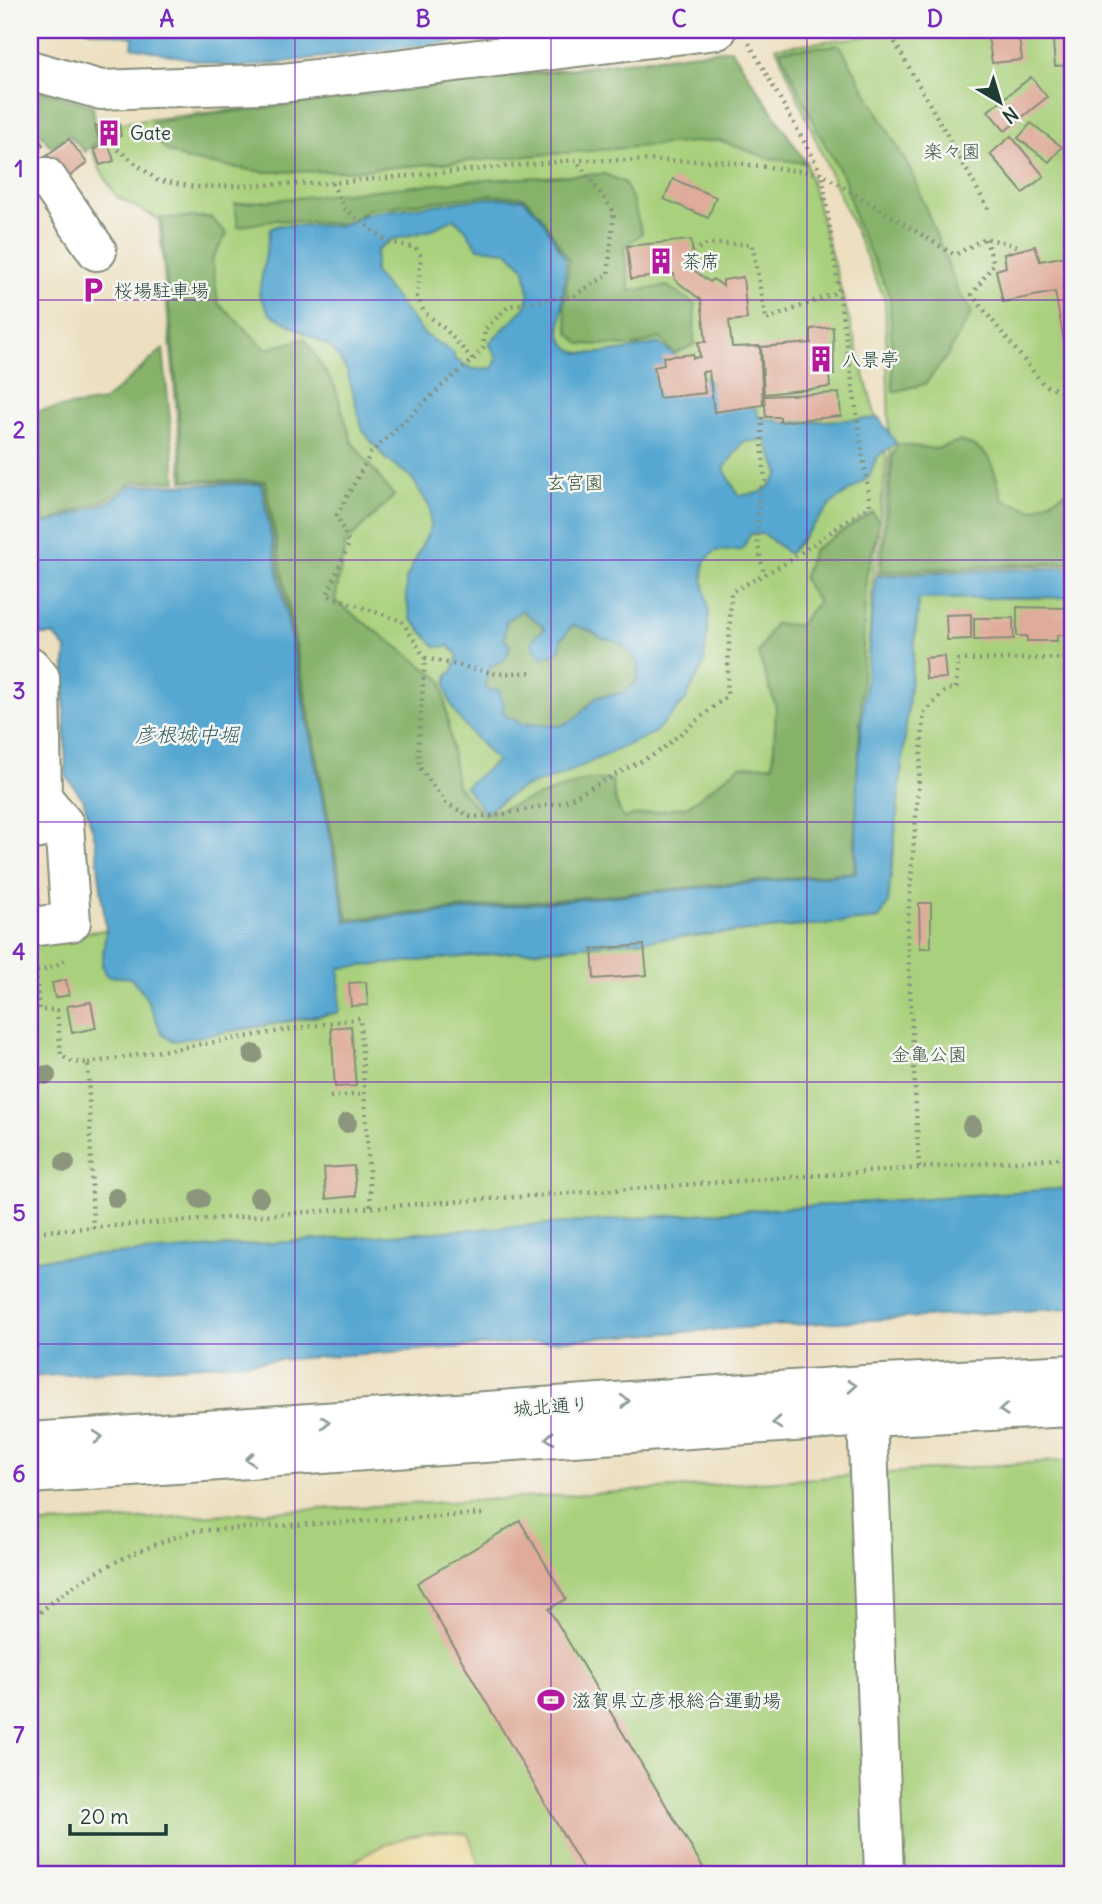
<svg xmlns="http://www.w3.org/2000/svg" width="1102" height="1904" font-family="Delius,'Klee One',sans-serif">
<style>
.green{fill:#a9d07b;stroke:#648658;stroke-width:2}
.forest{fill:#86b26b;stroke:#527850;stroke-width:2}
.sand{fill:#eeda9e;stroke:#868c69;stroke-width:2}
.water{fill:#57a7d1;stroke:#3b7282;stroke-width:2;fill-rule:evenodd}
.building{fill:#dfab9a}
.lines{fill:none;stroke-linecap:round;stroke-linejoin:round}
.minor-casing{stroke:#868e7a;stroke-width:42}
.major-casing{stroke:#868e7a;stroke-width:42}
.path{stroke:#868e7a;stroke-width:4.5;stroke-dasharray:2 5;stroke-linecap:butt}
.minor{stroke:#fff;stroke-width:38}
.major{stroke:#fff;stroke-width:38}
.tree{fill:#8b967b}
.oneway{stroke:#8f9e9a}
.grid{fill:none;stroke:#7b2cbf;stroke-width:2;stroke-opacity:0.55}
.labels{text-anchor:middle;stroke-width:5;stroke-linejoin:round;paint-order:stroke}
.poi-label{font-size:19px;fill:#1f3d34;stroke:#f6f6f2;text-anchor:start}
.park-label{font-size:19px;fill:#3b5a42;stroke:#f6f6f2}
.street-label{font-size:19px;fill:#1f3d34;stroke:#f6f6f2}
.water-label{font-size:21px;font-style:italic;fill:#305d63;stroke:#f6f6f2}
.neatline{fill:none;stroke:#7b2cbf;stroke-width:2.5}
.grid-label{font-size:23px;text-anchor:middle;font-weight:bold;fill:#7b2cbf}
</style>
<rect width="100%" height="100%" fill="#f6f6f2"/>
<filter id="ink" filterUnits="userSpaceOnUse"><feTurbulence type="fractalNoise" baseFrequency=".0143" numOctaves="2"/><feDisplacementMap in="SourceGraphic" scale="14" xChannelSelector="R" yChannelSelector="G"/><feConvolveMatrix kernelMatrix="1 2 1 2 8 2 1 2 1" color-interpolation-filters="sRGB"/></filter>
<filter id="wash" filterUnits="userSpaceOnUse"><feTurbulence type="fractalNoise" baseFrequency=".00686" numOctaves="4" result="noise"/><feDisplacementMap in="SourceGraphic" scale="28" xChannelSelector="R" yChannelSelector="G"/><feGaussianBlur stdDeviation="1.57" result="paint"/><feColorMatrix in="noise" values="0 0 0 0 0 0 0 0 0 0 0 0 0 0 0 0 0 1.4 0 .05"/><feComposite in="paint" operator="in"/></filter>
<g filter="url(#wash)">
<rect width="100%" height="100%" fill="#ede0c1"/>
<g class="green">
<path d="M 922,30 L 1072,30 L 1072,564 L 877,574 L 890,457 L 885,300 L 776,47 Z"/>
<path d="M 731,49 L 806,163 L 887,458 L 873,573 L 855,872 L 347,921 L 263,483 L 183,481 L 159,219 L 117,197 L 99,168 L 92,149 L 99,142 L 95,126 Z"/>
<path d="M 1072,597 L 1072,1188 L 30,1260 L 30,940 L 106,930 L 102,965 C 111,969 124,972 132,979 C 153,997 151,1025 174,1041 L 338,1013 L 339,968 L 879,919 L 888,903 L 919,599 Z"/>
<path d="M 1072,1460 L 1072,1874 L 30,1874 L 30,1525 L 575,1495 Z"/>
</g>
<g class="forest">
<path d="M 840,45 L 912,173 L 959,293 L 972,312 L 945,359 L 925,384 L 893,392 L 890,296 L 856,223 L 845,180 L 817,130 L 780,50 Z"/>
<path d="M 731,49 L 806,163 L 767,158 L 719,140 L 349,171 L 263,172 L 187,160 L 167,151 L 151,134 L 153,122 Z"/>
<path d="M 30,87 L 93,106 L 97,141 L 85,152 L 69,135 L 51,147 L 30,121 Z"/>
<path d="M 604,174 L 624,182 L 631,196 L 642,233 L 624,248 L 630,291 L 667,286 L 695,304 L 694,345 L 674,354 L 660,338 L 635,346 L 580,344 L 569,333 L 564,306 L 569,260 L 539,213 L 524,197 L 490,195 L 367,209 L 356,219 L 343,224 L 275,220 L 238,227 L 235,204 L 465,181 Z"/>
<path d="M 210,217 L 227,234 L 212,259 L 218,303 L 266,349 L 305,339 L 335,387 L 352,442 L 394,496 L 345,544 L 335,601 L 442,680 L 457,786 L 483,815 L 587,780 L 612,780 L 615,800 L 623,818 L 688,806 L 740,766 L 773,765 L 776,707 L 758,653 L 774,624 L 799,625 L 818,602 L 803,579 L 813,550 L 873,512 L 879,524 L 866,577 L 854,872 L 348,919 L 265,481 L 185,480 L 161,218 Z"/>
<path d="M 163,349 L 176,481 L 132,482 L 108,499 L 47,522 L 42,518 L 42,496 L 37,490 L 30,491 L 30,412 L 104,401 Z"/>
<path d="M 959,441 C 996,449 992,469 1003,500 L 1033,510 L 1072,489 L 1072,562 L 881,571 L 893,455 L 897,444 L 936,449 Z"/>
<path d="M 522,610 C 530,618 539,620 546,630 L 540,633 L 553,655 L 560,648 L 561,639 L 573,624 L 591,631 L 602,639 L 613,640 L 621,644 L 637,662 L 639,674 L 636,682 L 623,693 L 597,697 L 575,719 L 560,726 L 521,724 L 512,718 L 509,719 L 485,685 L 490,666 L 504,639 L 506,621 Z"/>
</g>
<path class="sand" d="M 443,1832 L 468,1834 L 483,1874 L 338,1874 C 370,1848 401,1834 443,1832 Z"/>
<g class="water">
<path d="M 87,30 L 555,30 L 233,68 L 132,47 L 133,37 Z"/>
<path d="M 489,198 L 523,199 L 539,214 L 566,260 L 560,333 C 563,341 566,347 574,351 C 587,358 643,348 658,343 L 706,378 L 724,399 L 757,409 L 758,417 L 787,423 L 879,418 L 896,443 L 877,457 L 869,477 L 832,503 L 789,554 L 764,534 L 750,534 L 742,550 L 715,551 L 704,562 L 703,579 L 709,613 L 704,664 L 685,701 L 654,733 L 562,775 L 519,789 L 485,813 L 465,787 L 497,761 C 477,738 438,707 448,674 L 452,673 L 458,655 L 449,646 L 436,647 L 411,619 L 406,598 L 406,579 L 430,529 L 430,508 L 412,478 L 385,458 L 363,431 L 347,371 L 332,348 L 270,314 L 259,294 L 270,229 L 279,225 L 340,226 L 368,213 ZM 454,219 L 465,229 L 478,248 L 508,251 L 525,269 L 529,295 L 526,307 L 489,343 L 497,358 L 493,368 L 473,369 L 454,359 L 454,353 L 424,334 L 374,272 L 377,250 L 391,240 L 431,230 ZM 766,440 L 779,474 C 765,494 761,494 738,495 L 724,469 L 743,442 ZM 522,610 C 530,618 539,620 545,629 L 534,637 L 532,645 L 541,657 L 553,655 L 561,648 L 561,639 L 573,625 L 591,631 L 602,639 L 613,640 L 621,644 L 637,662 L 639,674 L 636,682 L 623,693 L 597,697 L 575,719 L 560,726 L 521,724 L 512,718 L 509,718 L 502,711 L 504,706 L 499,690 L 489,690 L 485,685 L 490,666 L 506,659 L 510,646 L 504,639 L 506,621 Z"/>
<path d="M 261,484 L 346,922 L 856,873 L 857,772 L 876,576 L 1072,567 L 1072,597 L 919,599 L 888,903 L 879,919 L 340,968 L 339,1012 L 173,1041 L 162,1033 L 145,995 L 131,978 L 107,976 L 102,965 L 106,930 L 95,838 L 83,799 L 66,776 L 64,689 L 66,649 L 54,635 L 36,635 L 30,639 L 30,495 L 36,493 L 40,497 L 40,520 L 47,524 L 109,502 L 132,485 Z"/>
<path d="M 1072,1188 L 1072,1308 L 740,1328 L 30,1377 L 30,1260 Z"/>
</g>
<g id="blocks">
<g class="building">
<path d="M 987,30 L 1018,30 L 1022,60 L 992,63 Z"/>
<path d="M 1052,30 L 1072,30 L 1072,65 L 1055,66 Z"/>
<path d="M 1031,77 L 1047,97 L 1005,131 L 988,111 Z"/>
<path d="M 119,123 L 121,136 L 99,140 L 95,126 Z"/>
<path d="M 1031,123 L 1062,147 L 1049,162 L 1018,138 Z"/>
<path d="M 32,127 L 43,145 L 30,153 L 30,128 Z"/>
<path d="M 1011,136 L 1044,176 L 1023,193 L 990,154 Z"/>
<path d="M 69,139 L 87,163 L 66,179 L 47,155 Z"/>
<path d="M 108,143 L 114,161 L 100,165 L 94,149 Z"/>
<path d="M 673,179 L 716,197 L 708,218 L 664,199 Z"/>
<path d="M 691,240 L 695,271 L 710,282 L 713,279 L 723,286 L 723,280 L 743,277 L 747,319 L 729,321 L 732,347 L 760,346 L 763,405 L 714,412 L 709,371 L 702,372 L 705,393 L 659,398 L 654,367 L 664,365 L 663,357 L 693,354 L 693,358 L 700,357 L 698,342 L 706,342 L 701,300 L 675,280 L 674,274 L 631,279 L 627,246 Z"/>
<path d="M 1035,246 L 1040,261 L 1072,255 L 1072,386 L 1055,292 L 1003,302 L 996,270 L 1006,267 L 1004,254 Z"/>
<path d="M 833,327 L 834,375 L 829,375 L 830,387 L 764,394 L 761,347 L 811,343 L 811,329 Z"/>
<path d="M 839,393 L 841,416 L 780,422 L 780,417 L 766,417 L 764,396 Z"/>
<path d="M 1017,607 L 1067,608 L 1067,635 L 1057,635 L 1057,641 L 1027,641 L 1027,636 L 1017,636 Z"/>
<path d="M 971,614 L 971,639 L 947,640 L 946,615 Z"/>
<path d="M 974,618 L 1013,618 L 1014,639 L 974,640 Z"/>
<path d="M 944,656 L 946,678 L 926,679 L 925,658 Z"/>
<path d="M 30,847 L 34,847 L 40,917 L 30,918 Z"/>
<path d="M 919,903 L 931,903 L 931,948 L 920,948 Z"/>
<path d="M 644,945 L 647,975 L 594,979 L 592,949 Z"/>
<path d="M 66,980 L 69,995 L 55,998 L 52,983 Z"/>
<path d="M 366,982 L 368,1005 L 351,1006 L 349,983 Z"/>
<path d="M 91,1002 L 96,1028 L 72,1033 L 67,1006 Z"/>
<path d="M 351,1026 L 356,1086 L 335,1087 L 331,1028 Z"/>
<path d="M 354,1166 L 356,1196 L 326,1199 L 324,1168 Z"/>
<path d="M 520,1521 L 566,1599 L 549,1609 L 707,1874 L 586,1874 L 417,1583 Z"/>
</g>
</g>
</g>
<g filter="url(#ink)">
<use href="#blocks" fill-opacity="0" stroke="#868e7a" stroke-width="2"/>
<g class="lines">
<g class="minor-casing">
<g id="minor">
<path d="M 30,70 L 101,90 L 282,83 L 717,30"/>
<path d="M 30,180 L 46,177 L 97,251"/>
<path d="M 30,666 L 40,678 L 42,797 L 64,824 L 71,922 L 30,927"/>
<path d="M 30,830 L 40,829 L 56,814"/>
<path d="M 867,1417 L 884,1874"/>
</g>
</g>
<g class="major-casing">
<g id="major">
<path d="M 30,1442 L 865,1385 L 1072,1374"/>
<path d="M 30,1474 L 867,1417 L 1072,1407"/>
</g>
</g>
<g class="path">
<path d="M 888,30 L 989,210"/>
<path d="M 749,43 L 822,174 L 955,255 L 985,238 L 1018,246"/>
<path d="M 109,123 L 116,148 L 157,180 L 194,187 L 332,183 L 576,160 L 720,161 L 822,174 L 870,505 L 786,563 L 731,592 L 727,696 L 658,752 L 564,802 L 499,815 L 471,817 L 446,803 L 420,768 L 418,750 L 425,658 L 402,621 L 327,595 L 349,544 L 337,515 L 371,453 L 446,382 L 473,360 L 483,348 L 485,329 L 509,306 L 575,295 L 608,275 L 614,212 L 576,160"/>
<path d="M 332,183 L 344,208 L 388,242 L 416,248 L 421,256 L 417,297 L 424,312 L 446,330 L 473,360"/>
<path d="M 985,239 L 994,263 L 972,295 L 1044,385 L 1072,394"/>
<path d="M 692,251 L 709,244 L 752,244 L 766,320 L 840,291"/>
<path d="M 762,417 L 762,443 L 765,481 L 759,491 L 757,540 L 764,574"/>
<path d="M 425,658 L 497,674 L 534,672"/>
<path d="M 30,971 C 42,973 57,966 67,958"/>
<path d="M 36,972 L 39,1010 L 57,1010 L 61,1055 L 72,1062 L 88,1063 L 93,1228"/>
<path d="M 88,1063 L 360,1018 L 371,1207"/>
<path d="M 330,1097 L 364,1094"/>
<path d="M 919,1167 L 907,931 L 924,713 L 946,690 L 956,688 L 958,660 L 1067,658 L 1072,653"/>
<path d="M 30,1232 L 1072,1157"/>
<path d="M 30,1622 C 75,1577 134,1550 194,1531 L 483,1514"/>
</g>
<use href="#minor" class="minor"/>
<use href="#major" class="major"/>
</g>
<g class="tree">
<circle cx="253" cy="1054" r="10"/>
<circle cx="46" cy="1075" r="10"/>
<circle cx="347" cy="1123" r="10"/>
<circle cx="972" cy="1126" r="10"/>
<circle cx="65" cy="1163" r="10"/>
<circle cx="259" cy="1197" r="10"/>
<circle cx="116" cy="1198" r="10"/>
<circle cx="200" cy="1199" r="10"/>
</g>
<defs><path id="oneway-chevron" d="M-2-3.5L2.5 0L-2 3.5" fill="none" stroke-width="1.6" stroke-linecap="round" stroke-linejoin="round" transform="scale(1.75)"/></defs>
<g class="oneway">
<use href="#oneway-chevron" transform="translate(852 1386) rotate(-4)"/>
<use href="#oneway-chevron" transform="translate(625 1401) rotate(-4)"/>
<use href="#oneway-chevron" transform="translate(1004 1410) rotate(177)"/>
<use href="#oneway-chevron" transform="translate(325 1422) rotate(-4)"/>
<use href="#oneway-chevron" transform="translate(777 1423) rotate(176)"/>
<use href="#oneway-chevron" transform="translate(98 1437) rotate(-4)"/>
<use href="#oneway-chevron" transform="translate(550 1438) rotate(176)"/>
<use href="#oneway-chevron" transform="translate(250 1459) rotate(176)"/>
</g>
</g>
<path class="grid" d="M 295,30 L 295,1874M 551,30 L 551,1874M 807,30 L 807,1874M 30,300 L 1072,300M 30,560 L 1072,560M 30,822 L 1072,822M 30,1082 L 1072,1082M 30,1344 L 1072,1344M 30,1604 L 1072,1604"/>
<defs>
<g id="building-bare" transform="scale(2.1)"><path d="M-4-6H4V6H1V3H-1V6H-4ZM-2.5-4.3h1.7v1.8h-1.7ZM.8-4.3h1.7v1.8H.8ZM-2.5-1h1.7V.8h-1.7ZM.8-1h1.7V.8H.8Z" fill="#b5179e" stroke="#f6f6f2" stroke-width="2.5" paint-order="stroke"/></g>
<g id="parking-bare" transform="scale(2.1)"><path d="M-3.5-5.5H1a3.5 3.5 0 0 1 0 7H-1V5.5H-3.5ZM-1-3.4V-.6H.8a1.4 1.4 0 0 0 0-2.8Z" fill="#b5179e" stroke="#f6f6f2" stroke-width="2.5" paint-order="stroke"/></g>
<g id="stadium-bare" transform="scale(2.1)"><path d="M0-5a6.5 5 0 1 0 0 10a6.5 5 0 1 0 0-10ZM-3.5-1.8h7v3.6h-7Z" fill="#b5179e" stroke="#f6f6f2" stroke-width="2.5" paint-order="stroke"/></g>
</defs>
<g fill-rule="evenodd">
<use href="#building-bare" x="109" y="133"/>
<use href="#building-bare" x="661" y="261"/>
<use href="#parking-bare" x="93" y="290"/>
<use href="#building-bare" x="821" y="359"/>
<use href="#stadium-bare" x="551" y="1700"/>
</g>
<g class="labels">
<g class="poi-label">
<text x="130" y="140">Gate</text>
<text x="682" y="268">茶席</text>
<text x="114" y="297">桜場駐車場</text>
<text x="842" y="366">八景亭</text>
<text x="572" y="1707">滋賀県立彦根総合運動場</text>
</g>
<g class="park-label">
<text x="952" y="158">楽々園</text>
<text x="575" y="489">玄宮園</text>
<text x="929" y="1061">金亀公園</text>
</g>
<g class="street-label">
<text transform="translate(551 1406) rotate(-4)" y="7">城北通り</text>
</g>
<g class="water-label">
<text x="187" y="742">彦根城中堀</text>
</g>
</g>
<rect width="1102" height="1904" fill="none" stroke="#f6f6f2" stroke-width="77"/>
<g transform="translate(1000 102) rotate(142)" stroke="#f6f6f2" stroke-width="5" paint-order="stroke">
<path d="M0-5L12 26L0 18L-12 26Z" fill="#1f3d34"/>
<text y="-10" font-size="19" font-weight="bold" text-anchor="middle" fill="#1f3d34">N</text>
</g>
<path d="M70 1824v10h96v-10" fill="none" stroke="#1f3d34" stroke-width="3.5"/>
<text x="80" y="1824" font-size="21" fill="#1f3d34" stroke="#f6f6f2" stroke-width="5" paint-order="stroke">20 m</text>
<rect x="38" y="38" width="1026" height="1828" class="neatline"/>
<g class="grid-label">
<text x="167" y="27">A</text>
<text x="423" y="27">B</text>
<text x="679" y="27">C</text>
<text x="935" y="27">D</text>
<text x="19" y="177">1</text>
<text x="19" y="438">2</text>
<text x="19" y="699">3</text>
<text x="19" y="960">4</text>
<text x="19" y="1221">5</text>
<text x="19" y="1482">6</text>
<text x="19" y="1743">7</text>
</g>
</svg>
